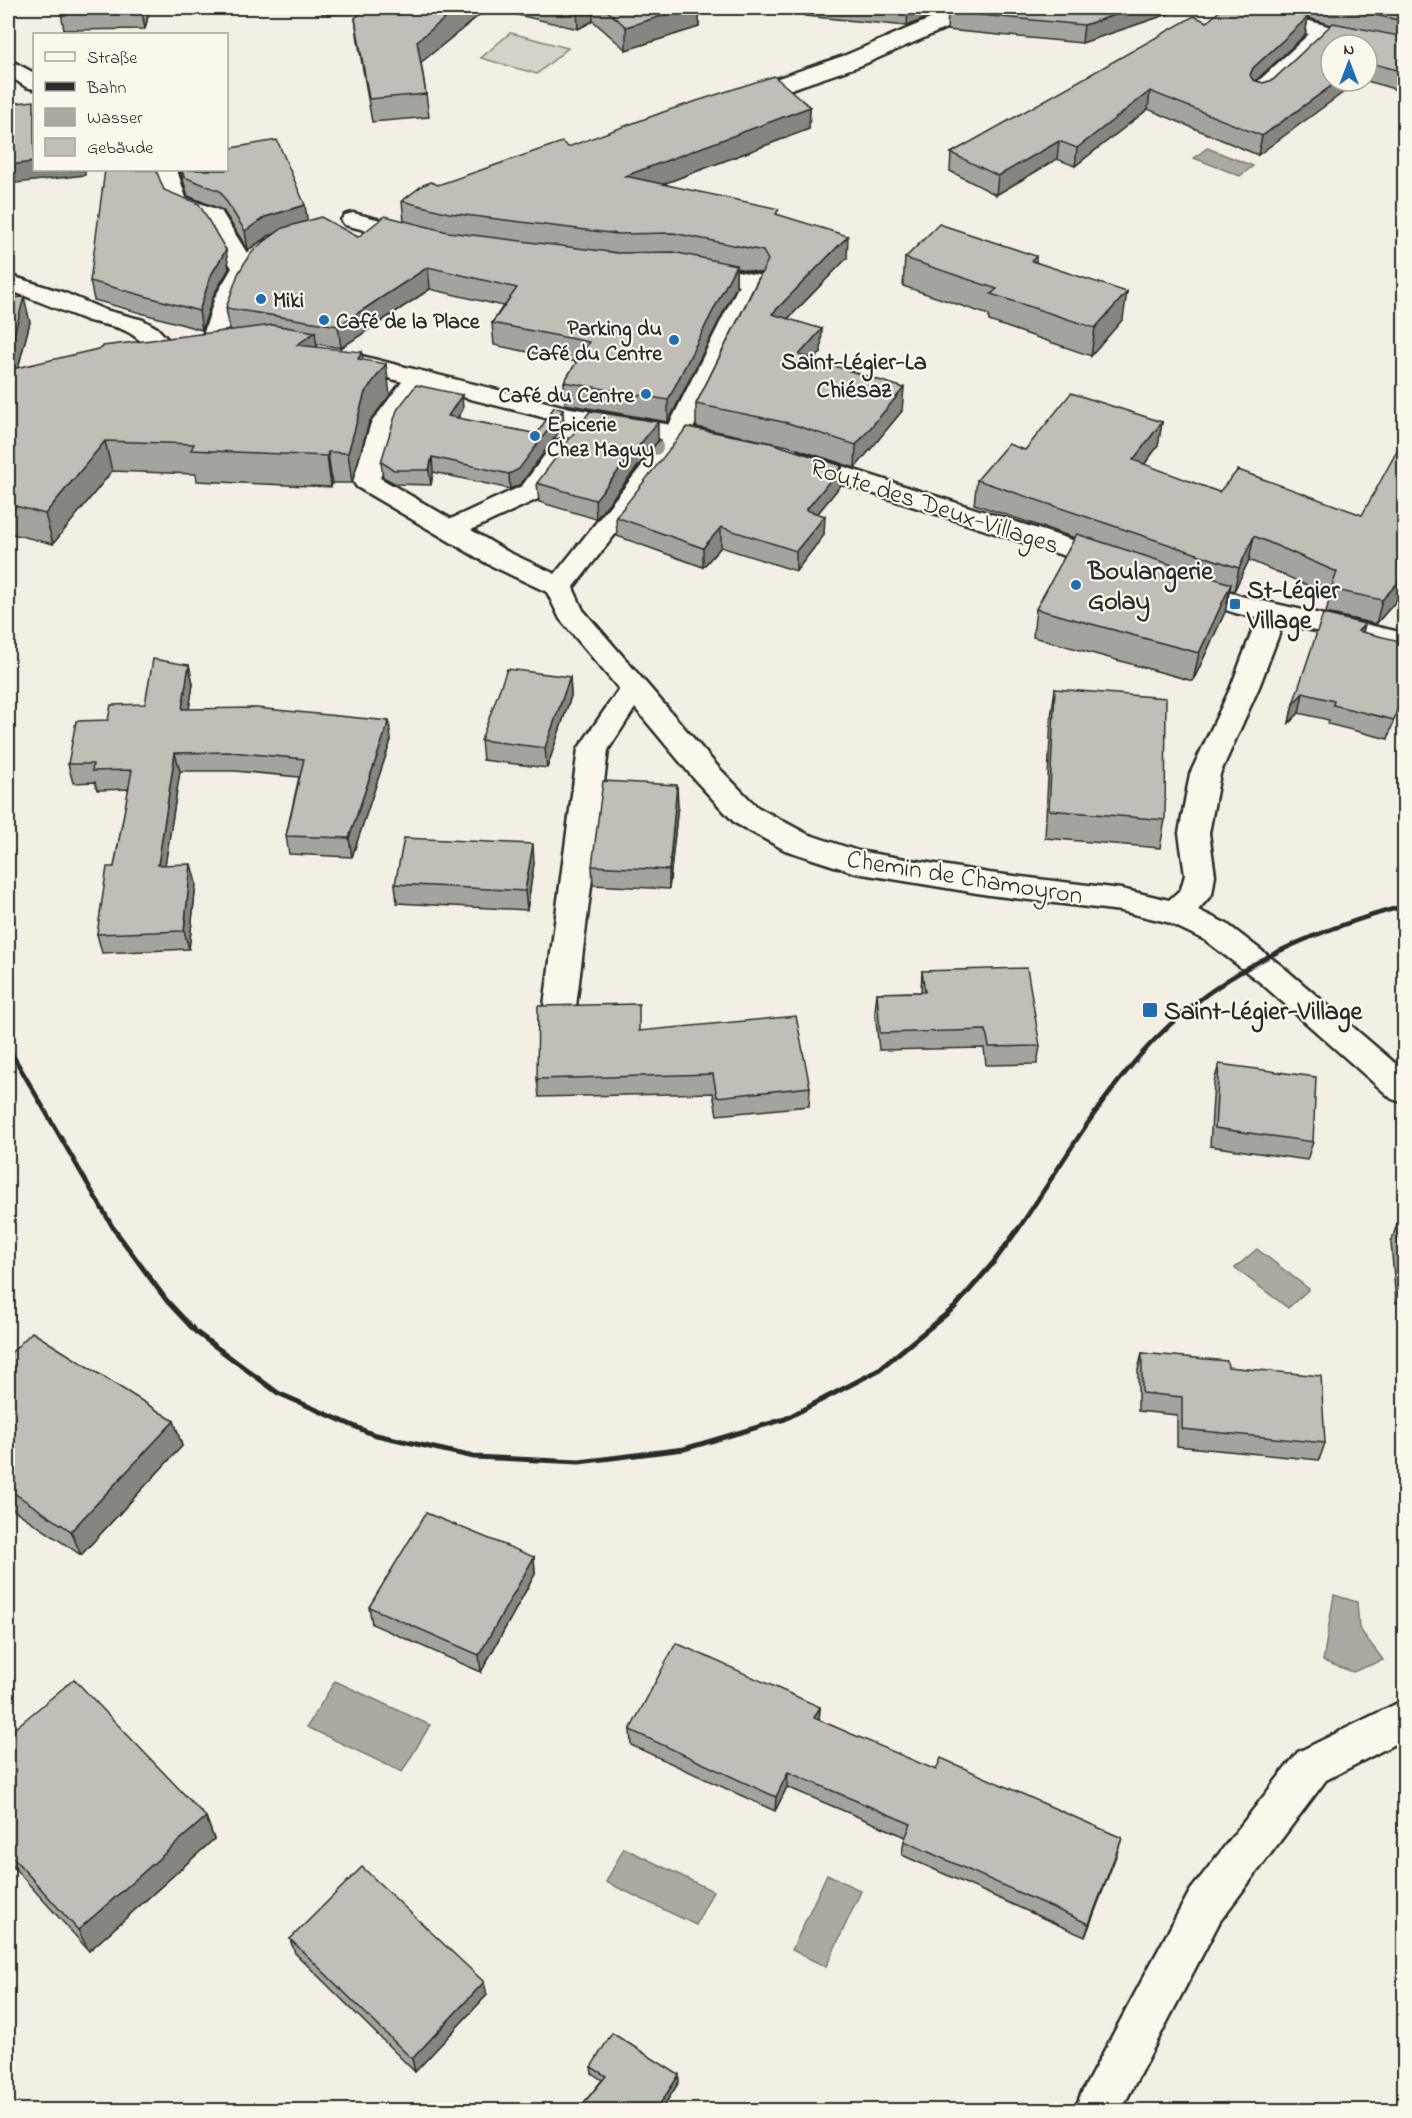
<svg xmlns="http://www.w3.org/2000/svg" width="1412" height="2118" font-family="'Indie Flower',sans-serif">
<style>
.green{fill:#d5d2c9;stroke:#807e7a;stroke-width:1.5}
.water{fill:#aca9a2;stroke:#787772;stroke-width:1.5}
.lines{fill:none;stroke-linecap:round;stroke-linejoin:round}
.minor-casing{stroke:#2b2b2b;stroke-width:5}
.major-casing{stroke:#2b2b2b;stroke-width:5}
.minor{fill:#fbf7ec;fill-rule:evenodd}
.major{fill:#fbf7ec;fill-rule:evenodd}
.rail-far1{stroke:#2b2b2b;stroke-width:4.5}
.rail{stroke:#2b2b2b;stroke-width:5}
.tree{fill:#9d9a94}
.wall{fill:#a5a39d;stroke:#2b2b2b;stroke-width:1.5;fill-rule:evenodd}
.shaded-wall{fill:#86857f;stroke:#2b2b2b;stroke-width:1.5}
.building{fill:#c0beb6;stroke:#2b2b2b;stroke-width:1.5}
.poi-dot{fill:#1f6fb2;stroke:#fbf7ec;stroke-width:2}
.labels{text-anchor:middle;stroke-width:4.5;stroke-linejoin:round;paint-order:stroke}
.far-poi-label{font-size:22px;font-weight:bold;fill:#2b2b2b;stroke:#fbf7ec;text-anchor:start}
.far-quarter-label{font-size:24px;font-weight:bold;fill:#2b2b2b;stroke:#fbf7ec}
.street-label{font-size:26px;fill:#2b2b2b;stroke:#fbf7ec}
.poi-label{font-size:26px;font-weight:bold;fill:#2b2b2b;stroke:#fbf7ec;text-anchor:start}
</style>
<rect width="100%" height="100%" fill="#f3efe4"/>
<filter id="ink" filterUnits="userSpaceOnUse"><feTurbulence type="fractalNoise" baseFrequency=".0167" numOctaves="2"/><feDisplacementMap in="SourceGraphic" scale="12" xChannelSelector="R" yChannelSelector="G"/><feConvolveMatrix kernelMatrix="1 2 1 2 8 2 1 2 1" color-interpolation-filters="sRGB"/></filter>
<g filter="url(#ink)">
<path class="green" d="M 510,33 L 511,33 L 568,48 L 537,74 L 481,58 Z"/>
<g class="water">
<path d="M 1207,148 L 1253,166 L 1240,176 L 1194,158 Z"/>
<path d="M 1257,1249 L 1309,1289 L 1288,1308 L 1235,1268 Z"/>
<path d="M 1334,1595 L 1357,1602 L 1359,1628 L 1383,1660 L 1353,1672 L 1323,1661 Z"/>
<path d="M 335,1681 L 430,1725 L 402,1772 L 307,1727 Z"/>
<path d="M 624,1848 L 713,1891 L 696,1925 L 606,1882 Z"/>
<path d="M 827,1874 L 861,1891 L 826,1967 L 792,1950 Z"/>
</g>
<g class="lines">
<g class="minor-casing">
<g id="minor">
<path d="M 982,8 L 1056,8 L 1053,13 L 1009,15 L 965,23 L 960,22 L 862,65 L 750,103 L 742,105 L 734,103 L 731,98 L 734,93 L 846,55 L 951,10 Z"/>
<path d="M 1232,8 L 1263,8 L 1328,26 L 1404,42 L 1404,54 L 1367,47 L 1367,45 L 1329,39 L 1268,97 L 1260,99 L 1252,97 L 1249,92 L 1252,87 L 1309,34 L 1234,13 Z"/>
<path d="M 8,59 L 34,73 L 34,89 L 26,87 L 8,75 Z"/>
<path d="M 155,170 L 177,170 L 186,198 L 221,211 L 247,253 C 257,244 267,237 280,241 L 284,246 L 249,278 L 239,297 L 223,344 L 214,346 L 205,344 L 202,339 L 215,297 L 232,268 L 204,221 L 168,207 Z"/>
<path d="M 353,213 L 424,231 L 428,236 L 424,241 L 416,243 L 345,225 L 341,220 L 345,215 Z"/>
<path d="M 693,262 L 762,276 L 765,281 L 685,445 L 573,588 L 583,610 L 718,767 L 757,807 L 807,834 L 858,851 L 989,873 L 1121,889 L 1169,900 L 1181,889 L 1185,875 L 1179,833 L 1190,774 L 1231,687 L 1259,613 L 1263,607 L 1273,604 L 1283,607 L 1287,613 L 1259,687 L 1220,774 L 1209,833 L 1215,875 L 1212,894 L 1198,910 L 1227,924 L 1283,967 L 1404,1071 L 1404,1103 L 1392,1099 L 1261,983 L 1205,940 L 1167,922 L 1121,911 L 989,895 L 856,873 L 785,850 L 735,823 L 696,781 L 635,708 L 608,750 L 576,1006 L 571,1015 L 560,1018 L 549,1015 L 544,1006 L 578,749 L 619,689 L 560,619 L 547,592 L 488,564 L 357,487 L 353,481 L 371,423 L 408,374 L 417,371 L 426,374 L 430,379 L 397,424 L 380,478 L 451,519 L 522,486 L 555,441 L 564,439 L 573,441 L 577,447 L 540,498 L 471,530 L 508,552 L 555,574 L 660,443 L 739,285 L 684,274 L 681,269 L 684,264 Z"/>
<path d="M 8,275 L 65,293 L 105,310 L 143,320 L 157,328 L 174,346 L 170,351 C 150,356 143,339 126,331 C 114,325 99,324 86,320 C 60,310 34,299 8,290 Z"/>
<path d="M 1404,1700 L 1404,1739 L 1326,1780 L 1220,1921 L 1121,2110 L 1075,2110 L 1081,2094 L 1190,1891 L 1298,1752 Z"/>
</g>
</g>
<g class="major-casing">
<g id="major">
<path d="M 345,352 L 570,408 L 725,434 L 734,436 L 738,442 L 734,448 L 725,450 L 570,424 L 336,365 L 332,360 L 336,355 Z"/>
<path d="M 798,452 L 1122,556 L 1126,562 L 1122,568 L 1112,571 L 1102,568 L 789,466 L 785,460 L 789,454 Z"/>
<path d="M 1186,578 L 1241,596 L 1404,633 L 1404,651 L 1235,613 L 1176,593 L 1172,587 L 1176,581 Z"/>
</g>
</g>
<use href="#minor" class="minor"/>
<use href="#major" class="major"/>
<g class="rail-far1">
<path d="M 8,1047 L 115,1231"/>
<path d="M 1017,1231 C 1052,1180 1083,1125 1122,1077 C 1196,982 1290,937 1404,906"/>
</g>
<path class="rail" d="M 114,1229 L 167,1301 L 196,1332 L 278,1393 L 372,1434 L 474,1457 L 579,1462 L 684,1449 L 785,1419 L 877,1371 L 955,1307 L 993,1263 L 1018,1229"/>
</g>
<circle class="tree" cx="655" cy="447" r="8"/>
<g class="wall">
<path d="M 62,8 L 150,8 L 145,29 L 64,30 L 61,12 Z"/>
<path d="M 321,8 L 699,8 L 699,27 L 626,50 L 593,21 L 578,29 L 488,8 L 421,62 L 426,94 L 429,117 L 372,122 L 358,41 L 355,18 L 361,13 L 322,14 Z"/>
<path d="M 806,8 L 1186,8 L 1082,43 L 947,30 L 948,12 L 958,8 L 951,8 L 907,26 L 805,16 Z"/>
<path d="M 1282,8 L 1404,8 L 1404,92 L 1367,81 L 1367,45 L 1258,155 L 1148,109 L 1075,166 L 1057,159 L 996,195 L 950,171 L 951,153 L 1207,22 L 1267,11 L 1282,10 ZM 1308,18 L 1332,25 L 1273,80 L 1263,83 L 1256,81 L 1305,35 Z"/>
<path d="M 810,107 L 809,129 L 663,184 L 779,215 L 847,258 L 788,319 L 821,352 L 814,360 L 902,411 L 855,468 L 788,446 L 696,427 L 696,404 L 761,273 L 736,268 L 736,287 L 668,422 L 565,404 L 564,382 L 577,362 L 494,345 L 492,323 L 503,306 L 430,289 L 341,348 L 317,344 L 317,347 L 363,360 L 390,395 L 369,422 L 352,483 L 332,483 L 331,487 L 197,481 L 196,474 L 112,471 L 53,544 L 8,533 L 8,298 L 30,322 L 18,368 L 230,330 L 226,308 L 276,234 L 268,236 L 248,250 L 223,210 L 188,196 L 180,170 L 226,170 L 307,221 L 358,237 L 404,221 L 402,201 L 438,185 L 568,147 Z"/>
<path d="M 164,190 L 229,269 L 214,294 L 202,330 L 94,300 L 90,281 Z"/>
<path d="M 1036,256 L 1036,262 L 1123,319 L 1091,356 L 989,321 L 989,315 L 903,286 L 905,258 Z"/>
<path d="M 463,409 L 458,418 L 537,434 L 564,425 L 521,484 L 510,489 L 433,472 L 431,485 L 396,484 L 383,477 L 381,462 Z"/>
<path d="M 1162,422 L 1158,446 L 1144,465 L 1404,592 L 1376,624 L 1326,613 L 1330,595 L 1249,560 L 1234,591 L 1229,590 L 1225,612 L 1193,681 L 1033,637 L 1036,609 L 1075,538 L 974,504 L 977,480 L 1025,450 Z"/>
<path d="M 658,441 L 596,519 L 539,502 L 537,483 Z"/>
<path d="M 842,466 L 841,485 L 818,513 L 824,535 L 796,571 L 721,547 L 703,567 L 617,536 L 616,517 Z"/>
<path d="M 1365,624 L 1363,632 L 1404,686 L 1388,739 L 1328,724 L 1329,720 L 1299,713 L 1289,723 L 1293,704 Z"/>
<path d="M 189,665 L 193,684 L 189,709 L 391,740 L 352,857 L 289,854 L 286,836 L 299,777 L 235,771 L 180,771 L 165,865 L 196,883 L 189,949 L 102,953 L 97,934 L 114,867 L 129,789 L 97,790 L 95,782 L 73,783 L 68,764 L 108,720 L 145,704 Z"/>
<path d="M 570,677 L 571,696 L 547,768 L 483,760 L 481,740 Z"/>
<path d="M 1055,689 L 1165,820 L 1160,848 L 1045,838 L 1051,717 Z"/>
<path d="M 678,805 L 669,889 L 593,885 L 592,866 Z"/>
<path d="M 534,863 L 527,910 L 397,903 L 395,884 Z"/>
<path d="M 922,971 L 1040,1046 L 1037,1064 L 986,1065 L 984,1048 L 879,1050 L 875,1011 L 877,993 L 921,992 Z"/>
<path d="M 640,1031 L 810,1087 L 809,1106 L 717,1115 L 713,1093 L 539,1097 L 537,1079 Z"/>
<path d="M 1219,1064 L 1313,1142 L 1307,1160 L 1210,1146 L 1214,1082 Z"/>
<path d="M 1397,1224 L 1404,1224 L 1404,1304 L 1396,1303 L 1391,1242 Z"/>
<path d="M 1142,1353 L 1228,1367 L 1325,1443 L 1319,1460 L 1177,1446 L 1177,1415 L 1138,1411 L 1138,1370 Z"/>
<path d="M 8,1356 L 174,1421 L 182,1446 L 81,1555 L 8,1506 Z"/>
<path d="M 534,1557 L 535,1574 L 481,1672 L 372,1624 L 369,1607 Z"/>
<path d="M 820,1707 L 819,1720 L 1117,1853 L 1085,1937 L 902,1855 L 904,1841 L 906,1837 L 787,1787 L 775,1811 L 631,1745 L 630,1730 Z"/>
<path d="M 8,1734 L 206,1817 L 214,1839 L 89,1951 L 8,1861 Z"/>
<path d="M 290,1939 L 487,1995 L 415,2072 L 295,1953 Z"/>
<path d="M 591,2067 L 679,2082 L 661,2110 L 578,2110 L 602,2080 L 592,2073 Z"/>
</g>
<g class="shaded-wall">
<path d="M 143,8 L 150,8 L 145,29 L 142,12 Z"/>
<path d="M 458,8 L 488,8 L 419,64 L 417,41 Z"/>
<path d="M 577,8 L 593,8 L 593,21 L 578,29 Z"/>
<path d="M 687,8 L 699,8 L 699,27 L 626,50 L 626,27 Z"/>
<path d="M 908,8 L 951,8 L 907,26 Z"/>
<path d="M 1136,8 L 1186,8 L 1082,43 L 1084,25 Z"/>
<path d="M 1308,17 L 1305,35 L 1250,86 L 1250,75 L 1253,68 Z"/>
<path d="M 1338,81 L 1359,81 L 1258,155 L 1262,136 Z"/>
<path d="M 1150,91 L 1148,109 L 1075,166 L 1077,148 Z"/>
<path d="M 810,107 L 809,129 L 626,198 L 625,176 Z"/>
<path d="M 1059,141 L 1057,159 L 996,195 L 998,176 Z"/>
<path d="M 34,162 L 34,170 L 85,170 L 85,175 L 8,184 L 8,165 Z"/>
<path d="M 305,205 L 308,224 L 268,236 L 248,250 L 245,231 L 265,217 Z"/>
<path d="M 848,236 L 847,258 L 771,336 L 772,314 Z"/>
<path d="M 226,250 L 229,269 L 214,294 L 202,330 L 199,311 L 211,275 Z"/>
<path d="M 736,265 L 736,287 L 668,422 L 668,400 Z"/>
<path d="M 428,267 L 430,289 L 341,348 L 338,326 Z"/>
<path d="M 1127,292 L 1123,319 L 1091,356 L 1095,328 Z"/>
<path d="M 24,297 L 30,322 L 18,368 L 8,372 L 8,345 Z"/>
<path d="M 822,329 L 821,352 L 798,378 L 799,355 Z"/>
<path d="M 315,332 L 319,363 L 297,345 Z"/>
<path d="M 362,352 L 366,382 L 358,359 Z"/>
<path d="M 386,364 L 390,395 L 369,422 L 352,483 L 348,453 L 365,392 Z"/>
<path d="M 904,388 L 902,411 L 855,468 L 856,445 Z"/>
<path d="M 462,395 L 463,409 L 449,431 L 448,416 Z"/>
<path d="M 563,410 L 564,425 L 521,484 L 510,489 L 509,474 Z"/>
<path d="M 658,422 L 658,441 L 596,519 L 595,500 Z"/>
<path d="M 1162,422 L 1158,446 L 1129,484 L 1133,460 Z"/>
<path d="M 105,441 L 112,471 L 53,544 L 45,514 Z"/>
<path d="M 328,452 L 332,483 L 331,487 L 327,456 Z"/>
<path d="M 432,457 L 433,472 L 431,485 L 429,470 Z"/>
<path d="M 842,466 L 841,485 L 805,529 L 806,510 Z"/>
<path d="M 825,516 L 824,535 L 796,571 L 796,551 Z"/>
<path d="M 721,527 L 721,547 L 703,567 L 703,548 Z"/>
<path d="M 1254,536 L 1249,560 L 1234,591 L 1239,568 Z"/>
<path d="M 1404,576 L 1404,592 L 1376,624 L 1382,600 Z"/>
<path d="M 1231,584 L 1225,612 L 1193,681 L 1199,653 Z"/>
<path d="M 1365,624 L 1360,643 L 1358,631 Z"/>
<path d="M 189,665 L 193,684 L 186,728 L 182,709 Z"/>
<path d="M 570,677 L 571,696 L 547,768 L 545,748 Z"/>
<path d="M 1303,693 L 1299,713 L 1289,723 L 1293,704 Z"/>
<path d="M 389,721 L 391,740 L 352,857 L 349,838 Z"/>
<path d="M 175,753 L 180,771 L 162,884 L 158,865 Z"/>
<path d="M 677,785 L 678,805 L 669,889 L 669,870 Z"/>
<path d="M 533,844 L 534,863 L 527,910 L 525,891 Z"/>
<path d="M 191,864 L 196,883 L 189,949 L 184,931 Z"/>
<path d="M 174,1421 L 182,1446 L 81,1555 L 71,1531 Z"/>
<path d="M 534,1557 L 535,1574 L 481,1672 L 479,1655 Z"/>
<path d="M 820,1707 L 819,1722 L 814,1718 Z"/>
<path d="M 788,1772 L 787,1787 L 775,1811 L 776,1797 Z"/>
<path d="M 206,1817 L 214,1839 L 89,1951 L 78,1930 Z"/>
<path d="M 1122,1838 L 1117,1853 L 1085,1937 L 1089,1924 Z"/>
<path d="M 484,1982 L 487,1995 L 415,2072 L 412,2059 Z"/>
<path d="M 679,2075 L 679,2082 L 661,2110 L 656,2110 Z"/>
</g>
<g class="building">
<path d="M 62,8 L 143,8 L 142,12 L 61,12 Z"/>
<path d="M 367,8 L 458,8 L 417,41 L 426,94 L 369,99 L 355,18 Z"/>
<path d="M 604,8 L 687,8 L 626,27 Z"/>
<path d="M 958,8 L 1136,8 L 1084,25 L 948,12 Z"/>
<path d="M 1223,8 L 1257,8 L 1267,11 L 1270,8 L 1273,8 L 1308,17 L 1253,68 L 1250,75 L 1253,80 L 1263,83 L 1273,80 L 1333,23 L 1404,37 L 1404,72 L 1367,62 L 1367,45 L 1331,45 L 1331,81 L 1338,81 L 1262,136 L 1150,91 L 1077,148 L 1059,141 L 998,176 L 951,153 L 1194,16 L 1207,22 Z"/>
<path d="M 1340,8 L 1404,8 L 1404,21 Z"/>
<path d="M 774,76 L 810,107 L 625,176 L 779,209 L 776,214 L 848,236 L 772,314 L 822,329 L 799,355 L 904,388 L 856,445 L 788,423 L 696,404 L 768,260 L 763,251 L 673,233 L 618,234 L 449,213 L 402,201 L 423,185 L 431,182 L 438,185 L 562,142 L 568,147 L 669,110 Z"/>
<path d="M 34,101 L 34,162 L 8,165 L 8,104 Z"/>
<path d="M 277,140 L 305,205 L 265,217 L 245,231 L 220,191 L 184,177 L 182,170 L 226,170 L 226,149 Z"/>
<path d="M 105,170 L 156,170 L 164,190 L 199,204 L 226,250 L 211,275 L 199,311 L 90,281 Z"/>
<path d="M 385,216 L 448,232 L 618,253 L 673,252 L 736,265 L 668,400 L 564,382 L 589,342 L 492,323 L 517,288 L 428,267 L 338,326 L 226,308 L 238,274 L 248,257 L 257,247 L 283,228 L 321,217 L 358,237 Z"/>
<path d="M 939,224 L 1036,256 L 1032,261 L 1127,292 L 1095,328 L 991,294 L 997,289 L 905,258 Z"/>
<path d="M 24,297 L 12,343 L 8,345 L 8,298 Z"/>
<path d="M 273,325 L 315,332 L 297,345 L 362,352 L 358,359 L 386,364 L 365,392 L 348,453 L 328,452 L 327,456 L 191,450 L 194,444 L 105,441 L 45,514 L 8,504 L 8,370 L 102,348 L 103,346 Z"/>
<path d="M 416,385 L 462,395 L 448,416 L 537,434 L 554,407 L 563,410 L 519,469 L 509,474 L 432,457 L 429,470 L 394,470 L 381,462 L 397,410 Z"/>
<path d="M 1071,393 L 1162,422 L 1133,460 L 1219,492 L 1238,470 L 1362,515 L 1404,438 L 1404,576 L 1382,600 L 1331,589 L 1337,572 L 1254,536 L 1239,568 L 977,480 L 1008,444 L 1025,450 Z"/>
<path d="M 590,411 L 658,422 L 595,500 L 537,483 Z"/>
<path d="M 687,427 L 771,443 L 842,466 L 806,510 L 825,516 L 796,551 L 721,527 L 703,548 L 616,517 Z"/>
<path d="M 1077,534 L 1231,584 L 1199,653 L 1036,609 Z"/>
<path d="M 1323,614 L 1365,624 L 1358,631 L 1404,642 L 1404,685 L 1394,720 L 1333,705 L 1334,701 L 1303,693 L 1293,704 Z"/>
<path d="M 153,659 L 189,665 L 182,709 L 256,708 L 389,721 L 349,838 L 286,836 L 304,759 L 231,752 L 175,753 L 158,865 L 191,864 L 184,931 L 97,934 L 107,867 L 114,867 L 132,770 L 92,771 L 93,764 L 68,764 L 76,721 L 108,720 L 111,705 L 145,704 Z"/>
<path d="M 507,669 L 570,677 L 545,748 L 481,740 Z"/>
<path d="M 1055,689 L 1166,698 L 1165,820 L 1049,810 Z"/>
<path d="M 603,781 L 677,785 L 669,870 L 592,866 Z"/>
<path d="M 404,838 L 533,844 L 525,891 L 395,884 Z"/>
<path d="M 1027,968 L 1040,1046 L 989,1047 L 986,1030 L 880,1033 L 877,993 L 925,992 L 922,971 Z"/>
<path d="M 639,1004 L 639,1031 L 796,1016 L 810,1087 L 717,1097 L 713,1074 L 537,1079 L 538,1006 Z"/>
<path d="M 1219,1064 L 1316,1077 L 1313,1142 L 1215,1128 Z"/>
<path d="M 1397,1224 L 1404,1224 L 1404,1285 L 1402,1285 Z"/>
<path d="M 32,1332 L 174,1421 L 71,1531 L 8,1489 L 8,1356 Z"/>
<path d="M 1142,1353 L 1227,1361 L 1228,1367 L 1321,1376 L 1325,1443 L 1182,1429 L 1182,1397 L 1142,1393 Z"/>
<path d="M 426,1513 L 534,1557 L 479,1655 L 369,1607 Z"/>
<path d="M 676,1643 L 820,1707 L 814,1718 L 936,1770 L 941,1758 L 1122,1838 L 1089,1924 L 904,1841 L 911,1824 L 788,1772 L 776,1797 L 630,1730 Z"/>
<path d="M 74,1679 L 206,1817 L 78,1930 L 8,1852 L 8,1734 Z"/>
<path d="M 362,1867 L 484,1982 L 412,2059 L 290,1939 Z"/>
<path d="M 612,2033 L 679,2075 L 656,2110 L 578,2110 L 606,2076 L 591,2067 Z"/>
</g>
</g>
<g class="poi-dot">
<circle cx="261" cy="299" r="6"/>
<circle cx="324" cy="320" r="6"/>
<circle cx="674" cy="340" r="6"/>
<circle cx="646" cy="394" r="6"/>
<circle cx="535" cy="436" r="6"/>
<circle cx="1076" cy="585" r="6"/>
<rect x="1229" y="598" width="12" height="12" rx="3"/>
<rect x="1142" y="1002" width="16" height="16" rx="3"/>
</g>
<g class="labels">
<g class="far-poi-label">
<text x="273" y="307">Miki</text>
<text x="336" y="328">Café de la Place</text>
<text x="662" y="335" text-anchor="end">Parking du<tspan x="662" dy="25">Café du Centre</tspan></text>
<text x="634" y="402" text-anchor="end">Café du Centre</text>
<text x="547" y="431">Epicerie<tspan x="547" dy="25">Chez Maguy</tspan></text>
</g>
<g class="far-quarter-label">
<text x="854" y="369">Saint-Légier-La<tspan x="854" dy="28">Chiésaz</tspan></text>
</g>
<g class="street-label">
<text transform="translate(935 505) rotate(18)" y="9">Route des Deux-Villages</text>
<text transform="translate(965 876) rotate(9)" y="9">Chemin de Chamoyron</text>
</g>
<g class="poi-label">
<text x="1088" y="579">Boulangerie<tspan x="1088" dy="30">Golay</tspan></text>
<text x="1247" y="598">St-Légier<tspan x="1247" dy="30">Village</tspan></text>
<text x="1164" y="1019">Saint-Légier-Village</text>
</g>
</g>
<rect width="1412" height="2118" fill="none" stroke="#fbf7ec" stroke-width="30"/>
<rect x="15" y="15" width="1382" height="2088" fill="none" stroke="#2b2b2b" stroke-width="2" filter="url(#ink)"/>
<rect x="33" y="33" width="195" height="138" fill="#fbf7ec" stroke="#a8a59f" stroke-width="1.5"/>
<rect x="45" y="52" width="30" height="9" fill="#fbf7ec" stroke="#a8a59f" stroke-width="1.5"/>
<text x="87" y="63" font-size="18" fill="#2b2b2b">Straße</text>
<rect x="45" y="82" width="30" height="9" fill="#2b2b2b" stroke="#a8a59f" stroke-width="1.5"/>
<text x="87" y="93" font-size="18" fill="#2b2b2b">Bahn</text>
<rect x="45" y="108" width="30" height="18" fill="#aca9a2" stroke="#a8a59f" stroke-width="1.5"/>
<text x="87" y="123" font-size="18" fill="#2b2b2b">Wasser</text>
<rect x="45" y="138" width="30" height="18" fill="#c0beb6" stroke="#a8a59f" stroke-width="1.5"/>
<text x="87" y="153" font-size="18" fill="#2b2b2b">Gebäude</text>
<g transform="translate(1349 63)"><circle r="28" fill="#fbf7ec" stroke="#a8a59f" stroke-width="1.5"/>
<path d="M0-4.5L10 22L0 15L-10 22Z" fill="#1f6fb2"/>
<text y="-9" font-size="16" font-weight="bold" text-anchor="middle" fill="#2b2b2b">N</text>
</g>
</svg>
